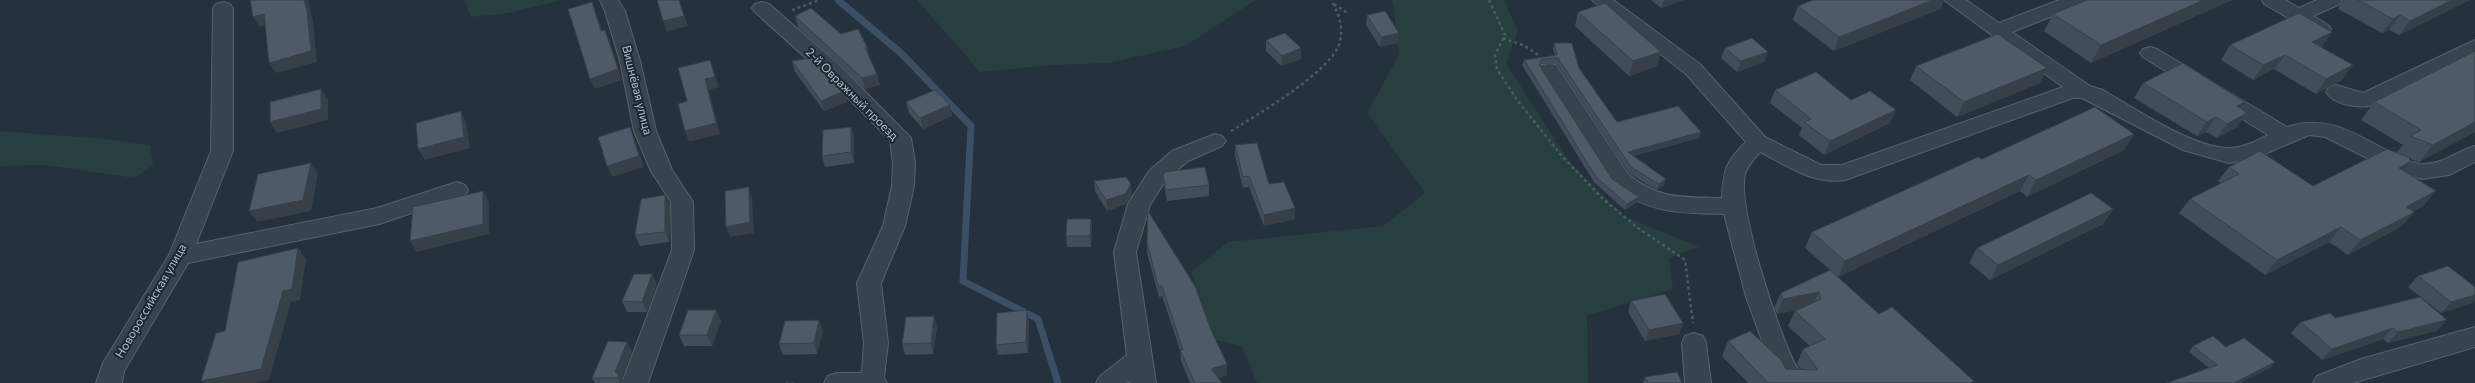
<svg xmlns="http://www.w3.org/2000/svg" width="2475" height="383" font-family="Commissioner,sans-serif">
<style>
.green{fill:#283f3f}
.lines{fill:none;stroke-linecap:round;stroke-linejoin:round}
.stream{stroke:#3b5065;stroke-width:7}
.minor-casing{stroke:#57616b;stroke-width:2}
.path{stroke:#475c5d;stroke-width:2.5;stroke-dasharray:3 3;stroke-linecap:butt}
.minor{fill:#39434d;fill-rule:evenodd}
.wall{fill:#434d59}
.shaded-wall{fill:#373f48}
.building{fill:#4e5a67;stroke:#373f48}
.labels{text-anchor:middle;stroke-width:4;stroke-linejoin:round;paint-order:stroke}
.street-label{font-size:12px;fill:#b5bec8;stroke:#1e2832}
</style>
<rect width="100%" height="100%" fill="#25313d"/>
<g class="green">
<path d="M 464,0 L 562,0 L 508,13 L 471,17 Z"/>
<path d="M 917,0 L 1256,0 L 1185,46 L 1108,63 L 1054,65 L 980,72 Z"/>
<path d="M 1390,0 L 1504,0 L 1518,31 L 1506,63 L 1568,160 L 1624,216 L 1699,247 L 1669,258 L 1673,289 L 1587,316 L 1588,383 L 1257,383 L 1242,346 L 1206,338 L 1210,337 L 1191,272 L 1228,242 L 1383,226 L 1425,193 L 1367,113 L 1399,55 L 1393,2 Z"/>
<path d="M 0,131 L 106,139 L 150,145 L 153,165 L 135,178 L 45,165 L 0,166 Z"/>
</g>
<g class="lines">
<path class="stream" d="M 838,0 L 902,54 L 971,126 L 963,281 L 1038,319 L 1058,383"/>
<g class="minor-casing">
<g id="minor">
<path d="M 600,0 L 618,0 L 625,11 L 640,61 L 656,131 L 672,170 L 693,202 L 694,250 L 648,383 L 622,383 L 672,250 L 671,202 L 651,171 L 634,131 L 620,61 L 605,11 Z"/>
<path d="M 1592,0 L 1613,0 L 1700,64 L 1765,137 L 1821,165 L 1842,165 L 2063,87 L 1944,0 L 1966,0 L 1999,23 L 2059,0 L 2085,0 L 2083,4 L 2012,32 L 2090,86 L 2103,90 C 2134,108 2196,150 2231,148 C 2245,147 2256,141 2268,135 L 2143,57 L 2140,53 L 2143,49 L 2150,47 L 2157,49 L 2287,127 C 2329,113 2356,135 2392,153 C 2402,158 2413,164 2424,164 C 2443,164 2457,151 2475,146 L 2475,162 L 2449,175 L 2422,179 L 2385,167 L 2325,137 L 2309,135 L 2253,159 L 2229,163 L 2183,150 L 2082,98 L 2073,98 L 1845,180 C 1813,185 1788,166 1760,152 C 1754,159 1748,165 1745,174 C 1737,208 1778,331 1795,364 C 1798,371 1806,376 1810,383 L 1781,383 L 1773,371 L 1746,297 L 1724,214 C 1680,213 1647,214 1612,184 L 1539,70 L 1542,65 L 1549,64 L 1556,65 L 1628,174 C 1659,200 1683,197 1722,198 C 1723,171 1726,161 1746,142 L 1686,74 Z"/>
<path d="M 2262,0 L 2285,0 L 2299,8 L 2317,0 L 2342,0 L 2340,4 L 2313,16 L 2328,25 L 2331,29 L 2328,33 L 2321,35 L 2314,33 L 2264,4 Z"/>
<path d="M 223,2 L 230,4 L 233,8 L 233,151 L 196,244 L 377,208 L 457,182 L 465,185 L 468,190 L 465,195 L 379,224 L 188,263 L 124,371 L 122,383 L 96,383 L 103,363 L 169,255 L 211,151 L 213,8 L 216,4 Z"/>
<path d="M 762,2 L 769,4 L 841,67 L 911,138 L 915,163 L 914,186 L 905,226 L 881,283 L 888,343 L 884,378 L 887,383 L 824,383 L 828,376 L 837,373 L 861,373 L 862,370 L 864,343 L 857,283 L 883,226 L 892,186 L 893,163 L 890,140 L 827,77 L 755,12 L 752,8 L 755,4 Z"/>
<path d="M 2475,40 L 2475,54 L 2373,105 C 2359,109 2334,105 2326,92 L 2329,87 L 2336,85 L 2363,93 Z"/>
<path d="M 1215,134 L 1222,136 L 1226,141 L 1222,146 L 1188,161 L 1165,181 L 1150,205 L 1136,252 L 1156,383 L 1130,383 L 1130,380 L 1127,383 L 1096,383 L 1100,376 L 1127,355 L 1114,252 L 1128,204 L 1149,171 L 1172,151 Z"/>
<path d="M 2475,327 L 2475,347 L 2353,383 L 2313,383 L 2317,376 L 2361,359 Z"/>
<path d="M 1694,333 L 1703,336 L 1706,343 L 1711,383 L 1685,383 L 1682,343 L 1685,336 Z"/>
</g>
</g>
<g class="path">
<path d="M 1489,0 L 1505,35 L 1495,55 L 1497,69 L 1517,100 L 1561,155 L 1603,199 L 1638,228 L 1685,260 L 1693,323"/>
<path d="M 1334,4 L 1347,13"/>
<path d="M 792,10 L 820,0"/>
<path d="M 1503,38 L 1525,46 L 1538,55"/>
<path d="M 1231,131 C 1257,115 1326,74 1338,47 C 1345,31 1339,13 1331,0"/>
</g>
<use href="#minor" class="minor"/>
</g>
<g class="wall">
<path d="M 1651,0 L 1684,0 L 1661,8 Z"/>
<path d="M 1813,0 L 1944,0 L 1940,9 L 1834,51 L 1793,20 L 1798,6 Z"/>
<path d="M 2232,0 L 2091,63 L 2044,31 L 2053,14 Z"/>
<path d="M 2344,0 L 2470,0 L 2399,35 L 2389,30 L 2382,33 L 2338,9 Z"/>
<path d="M 1578,12 L 1657,66 L 1629,76 L 1575,26 Z"/>
<path d="M 1367,15 L 1399,33 L 1398,43 L 1380,47 L 1366,25 Z"/>
<path d="M 795,16 L 841,34 L 867,47 L 870,58 L 877,74 L 880,85 L 865,89 L 798,27 Z"/>
<path d="M 2332,32 L 2322,46 L 2321,47 L 2342,80 L 2316,94 L 2274,69 L 2253,80 L 2221,60 L 2230,45 Z"/>
<path d="M 1266,40 L 1301,59 L 1281,66 L 1266,51 Z"/>
<path d="M 1554,43 L 1579,68 L 1617,122 L 1701,132 L 1699,138 L 1633,156 L 1664,185 L 1657,190 L 1651,187 L 1629,173 L 1557,64 L 1541,64 L 1540,66 L 1612,179 L 1637,202 L 1625,210 L 1594,182 L 1522,65 L 1524,60 L 1555,56 L 1553,49 Z"/>
<path d="M 1725,48 L 1768,52 L 1764,62 L 1737,72 L 1721,58 Z"/>
<path d="M 2475,51 L 2475,132 L 2419,162 L 2410,159 L 2409,160 L 2403,171 L 2436,191 L 2423,206 L 2413,211 L 2402,226 L 2348,255 L 2329,242 L 2265,275 L 2179,213 L 2190,199 L 2221,183 L 2218,181 L 2229,167 L 2313,186 L 2396,153 L 2403,145 L 2361,120 L 2374,102 Z"/>
<path d="M 792,61 L 844,91 L 847,102 L 824,111 L 795,72 Z"/>
<path d="M 1916,66 L 2047,68 L 2040,83 L 1957,117 L 1910,80 Z"/>
<path d="M 2143,83 L 2237,127 L 2217,138 L 2206,132 L 2197,136 L 2134,98 Z"/>
<path d="M 1775,90 L 1851,100 L 1890,123 L 1824,155 L 1799,135 L 1802,128 L 1770,103 Z"/>
<path d="M 906,102 L 950,105 L 952,116 L 923,129 L 909,113 Z"/>
<path d="M 851,127 L 854,138 L 854,163 L 825,167 L 822,156 Z"/>
<path d="M 2134,134 L 2124,150 L 2027,197 L 2020,191 L 1838,277 L 1879,314 L 1973,383 L 1748,383 L 1722,356 L 1728,341 L 1786,369 L 1801,369 L 1797,364 L 1803,349 L 1810,346 L 1788,326 L 1795,311 L 1796,310 L 1777,314 L 1774,308 L 1781,293 L 1830,270 L 1805,248 L 1812,232 L 1982,159 Z"/>
<path d="M 1235,145 L 1269,184 L 1295,219 L 1264,226 L 1249,187 L 1243,188 L 1235,156 Z"/>
<path d="M 1163,175 L 1209,185 L 1209,196 L 1167,201 L 1164,186 Z"/>
<path d="M 1094,181 L 1132,195 L 1126,204 L 1107,211 L 1095,191 Z"/>
<path d="M 670,206 L 669,242 L 640,246 L 635,235 Z"/>
<path d="M 2113,209 L 2103,224 L 1990,280 L 1969,263 L 1977,248 Z"/>
<path d="M 1091,219 L 1092,230 L 1091,247 L 1067,247 L 1066,236 Z"/>
<path d="M 1147,242 L 1211,330 L 1227,364 L 1227,375 L 1218,378 L 1222,383 L 1190,383 L 1181,361 L 1180,350 L 1162,296 L 1159,297 L 1147,253 Z"/>
<path d="M 2418,276 L 2472,303 L 2441,313 L 2408,287 Z"/>
<path d="M 657,285 L 647,312 L 627,312 L 622,301 Z"/>
<path d="M 1631,301 L 1683,323 L 1679,334 L 1645,341 L 1628,312 Z"/>
<path d="M 716,310 L 721,321 L 712,346 L 684,346 L 679,335 Z"/>
<path d="M 1027,310 L 1029,321 L 1028,353 L 998,355 L 996,345 Z"/>
<path d="M 2336,318 L 2437,331 L 2388,343 L 2383,339 L 2322,360 L 2291,333 L 2301,322 Z"/>
<path d="M 937,327 L 933,354 L 905,355 L 902,344 Z"/>
<path d="M 823,331 L 817,354 L 783,355 L 779,344 Z"/>
<path d="M 627,342 L 632,352 L 622,379 L 624,383 L 595,383 L 592,378 Z"/>
<path d="M 2193,346 L 2226,347 L 2275,362 L 2270,368 L 2209,368 L 2189,352 Z"/>
<path d="M 1645,377 L 1682,383 L 1643,383 Z"/>
</g>
<g class="shaded-wall">
<path d="M 304,0 L 308,0 L 313,21 L 317,62 L 276,73 L 269,63 Z"/>
<path d="M 679,0 L 688,26 L 667,32 L 663,21 Z"/>
<path d="M 1664,0 L 1684,0 L 1661,8 Z"/>
<path d="M 1933,0 L 1944,0 L 1940,9 L 1834,51 L 1839,37 Z"/>
<path d="M 2204,0 L 2232,0 L 2091,63 L 2101,45 Z"/>
<path d="M 2452,0 L 2470,0 L 2399,35 L 2410,21 Z"/>
<path d="M 592,2 L 596,13 L 606,41 L 601,31 Z"/>
<path d="M 264,14 L 271,24 L 260,27 L 253,17 Z"/>
<path d="M 2400,15 L 2389,30 L 2382,33 L 2393,19 Z"/>
<path d="M 605,30 L 609,40 L 622,80 L 595,89 L 590,79 Z"/>
<path d="M 2332,32 L 2322,46 L 2302,56 L 2312,42 Z"/>
<path d="M 1399,33 L 1398,43 L 1380,47 L 1381,37 Z"/>
<path d="M 867,47 L 870,58 L 868,59 L 865,48 Z"/>
<path d="M 1301,48 L 1301,59 L 1281,66 L 1282,56 Z"/>
<path d="M 1661,52 L 1657,66 L 1629,76 L 1633,61 Z"/>
<path d="M 1768,52 L 1764,62 L 1737,72 L 1741,61 Z"/>
<path d="M 2285,55 L 2274,69 L 2253,80 L 2263,65 Z"/>
<path d="M 710,60 L 719,87 L 709,90 L 720,134 L 689,142 L 685,131 L 705,79 Z"/>
<path d="M 2353,65 L 2342,80 L 2316,94 L 2326,79 Z"/>
<path d="M 2047,68 L 2040,83 L 1957,117 L 1964,102 Z"/>
<path d="M 877,74 L 880,85 L 865,89 L 862,78 Z"/>
<path d="M 321,89 L 328,100 L 328,120 L 277,133 L 270,122 Z"/>
<path d="M 844,91 L 847,102 L 824,111 L 821,101 Z"/>
<path d="M 2245,102 L 2235,116 L 2237,106 Z"/>
<path d="M 950,105 L 952,116 L 923,129 L 920,118 Z"/>
<path d="M 1896,110 L 1890,123 L 1824,155 L 1830,141 Z"/>
<path d="M 461,111 L 466,122 L 470,148 L 425,160 L 418,149 Z"/>
<path d="M 2247,113 L 2237,127 L 2217,138 L 2227,124 Z"/>
<path d="M 2216,117 L 2206,132 L 2197,136 L 2207,122 Z"/>
<path d="M 2475,122 L 2475,132 L 2419,162 L 2433,145 Z"/>
<path d="M 630,127 L 634,138 L 644,167 L 612,177 L 607,166 Z"/>
<path d="M 851,127 L 854,138 L 854,163 L 851,152 Z"/>
<path d="M 1701,132 L 1699,138 L 1626,157 L 1628,152 Z"/>
<path d="M 2134,134 L 2124,150 L 2027,197 L 2036,180 Z"/>
<path d="M 2411,158 L 2406,164 L 2411,161 L 2399,176 L 2399,168 Z"/>
<path d="M 311,163 L 318,174 L 311,211 L 257,222 L 249,211 Z"/>
<path d="M 2029,175 L 2020,191 L 1838,277 L 1845,261 Z"/>
<path d="M 1666,179 L 1664,185 L 1657,190 L 1659,184 Z"/>
<path d="M 1131,184 L 1132,195 L 1126,204 L 1107,211 L 1106,200 Z"/>
<path d="M 749,187 L 752,198 L 754,233 L 730,237 L 726,227 Z"/>
<path d="M 483,191 L 489,202 L 489,234 L 417,252 L 410,241 Z"/>
<path d="M 2436,191 L 2423,206 L 2394,221 L 2406,207 Z"/>
<path d="M 665,195 L 670,206 L 669,242 L 665,232 Z"/>
<path d="M 1639,197 L 1637,202 L 1625,210 L 1627,204 Z"/>
<path d="M 1295,208 L 1295,219 L 1264,226 L 1264,215 Z"/>
<path d="M 2113,209 L 2103,224 L 1990,280 L 1998,265 Z"/>
<path d="M 2415,212 L 2402,226 L 2348,255 L 2360,240 Z"/>
<path d="M 1091,219 L 1092,230 L 1091,247 L 1090,236 Z"/>
<path d="M 2341,227 L 2329,242 L 2265,275 L 2277,260 Z"/>
<path d="M 298,248 L 306,259 L 300,300 L 291,302 L 269,380 L 254,383 L 203,383 L 201,381 L 283,291 Z"/>
<path d="M 652,274 L 657,285 L 647,312 L 642,302 Z"/>
<path d="M 1819,292 L 1812,307 L 1777,314 L 1783,299 Z"/>
<path d="M 2475,295 L 2475,300 L 2472,303 L 2441,313 L 2451,302 Z"/>
<path d="M 716,310 L 721,321 L 712,346 L 707,335 Z"/>
<path d="M 1027,310 L 1029,321 L 1028,353 L 1026,342 Z"/>
<path d="M 934,316 L 937,327 L 933,354 L 931,343 Z"/>
<path d="M 819,320 L 823,331 L 817,354 L 814,343 Z"/>
<path d="M 2447,320 L 2437,331 L 2388,343 L 2398,332 Z"/>
<path d="M 1683,323 L 1679,334 L 1645,341 L 1649,330 Z"/>
<path d="M 2393,328 L 2383,339 L 2322,360 L 2332,349 Z"/>
<path d="M 627,342 L 632,352 L 622,379 L 624,383 L 620,383 L 615,372 Z"/>
<path d="M 2275,362 L 2270,368 L 2241,383 L 2234,383 Z"/>
<path d="M 1227,364 L 1227,375 L 1211,379 L 1211,369 Z"/>
</g>
<g class="building">
<path d="M 250,0 L 304,0 L 307,10 L 311,51 L 269,63 L 264,14 L 253,17 Z"/>
<path d="M 657,0 L 679,0 L 684,16 L 663,21 Z"/>
<path d="M 1813,0 L 1933,0 L 1839,37 L 1798,6 Z"/>
<path d="M 2087,0 L 2204,0 L 2101,45 L 2053,14 Z"/>
<path d="M 2358,0 L 2452,0 L 2410,21 L 2400,15 L 2393,19 Z"/>
<path d="M 592,2 L 601,31 L 605,30 L 618,69 L 590,79 L 568,9 Z"/>
<path d="M 1605,3 L 1661,52 L 1633,61 L 1578,12 Z"/>
<path d="M 811,8 L 841,34 L 858,29 L 867,47 L 865,48 L 877,74 L 862,78 L 795,16 Z"/>
<path d="M 1385,11 L 1399,33 L 1381,37 L 1367,15 Z"/>
<path d="M 2299,13 L 2332,32 L 2312,42 L 2353,65 L 2326,79 L 2285,55 L 2263,65 L 2230,45 Z"/>
<path d="M 1285,33 L 1301,48 L 1282,56 L 1266,40 Z"/>
<path d="M 1998,34 L 2047,68 L 1964,102 L 1916,66 Z"/>
<path d="M 1752,38 L 1768,52 L 1741,61 L 1725,48 Z"/>
<path d="M 1554,43 L 1572,43 L 1579,68 L 1617,122 L 1678,106 L 1701,132 L 1628,152 L 1666,179 L 1659,184 L 1653,181 L 1631,167 L 1558,58 L 1542,59 L 1539,65 L 1612,179 L 1639,197 L 1627,204 L 1596,177 L 1524,60 L 1557,55 Z"/>
<path d="M 2475,51 L 2475,122 L 2433,145 L 2410,136 L 2421,130 L 2374,102 Z"/>
<path d="M 812,58 L 841,85 L 844,91 L 821,101 L 792,61 Z"/>
<path d="M 710,60 L 715,77 L 705,79 L 716,123 L 685,131 L 678,104 L 687,101 L 678,68 Z"/>
<path d="M 2183,63 L 2245,102 L 2237,106 L 2247,113 L 2227,124 L 2216,117 L 2207,122 L 2143,83 Z"/>
<path d="M 1816,72 L 1851,100 L 1870,91 L 1896,110 L 1830,141 L 1804,122 L 1811,119 L 1775,90 Z"/>
<path d="M 321,89 L 321,109 L 270,122 L 270,102 Z"/>
<path d="M 935,90 L 950,105 L 920,118 L 906,102 Z"/>
<path d="M 2095,107 L 2134,134 L 2036,180 L 2029,175 L 1845,261 L 1812,232 L 1978,157 L 1982,159 Z"/>
<path d="M 461,111 L 464,137 L 418,149 L 416,123 Z"/>
<path d="M 630,127 L 639,156 L 607,166 L 598,137 Z"/>
<path d="M 851,127 L 851,152 L 822,156 L 823,130 Z"/>
<path d="M 1257,143 L 1269,184 L 1284,182 L 1295,208 L 1264,215 L 1249,176 L 1243,177 L 1235,145 Z"/>
<path d="M 2387,149 L 2411,158 L 2409,159 L 2411,161 L 2399,168 L 2436,191 L 2406,207 L 2415,212 L 2360,240 L 2341,227 L 2277,260 L 2190,199 L 2239,174 L 2229,167 L 2260,151 L 2313,186 Z"/>
<path d="M 311,163 L 303,200 L 249,211 L 258,174 Z"/>
<path d="M 1205,167 L 1209,185 L 1166,190 L 1163,175 L 1165,172 Z"/>
<path d="M 1126,177 L 1131,184 L 1125,194 L 1106,200 L 1094,181 Z"/>
<path d="M 749,187 L 750,222 L 726,227 L 725,191 Z"/>
<path d="M 483,191 L 483,224 L 410,241 L 413,207 Z"/>
<path d="M 2091,193 L 2113,209 L 1998,265 L 1977,248 Z"/>
<path d="M 665,195 L 665,232 L 635,235 L 641,199 Z"/>
<path d="M 1148,211 L 1195,286 L 1211,330 L 1227,364 L 1211,369 L 1222,383 L 1195,383 L 1180,350 L 1183,350 L 1162,286 L 1158,286 L 1147,242 Z"/>
<path d="M 1067,219 L 1091,219 L 1090,236 L 1066,236 Z"/>
<path d="M 298,248 L 292,289 L 283,291 L 261,369 L 201,381 L 216,333 L 225,331 L 238,262 Z"/>
<path d="M 2448,266 L 2475,287 L 2475,295 L 2451,302 L 2418,276 Z"/>
<path d="M 1830,270 L 1879,314 L 1892,307 L 1974,381 L 1970,383 L 1768,383 L 1728,341 L 1750,331 L 1781,360 L 1786,369 L 1818,370 L 1803,349 L 1825,339 L 1795,311 L 1821,299 L 1819,292 L 1783,299 L 1781,293 Z"/>
<path d="M 634,274 L 652,274 L 642,302 L 622,301 Z"/>
<path d="M 1665,294 L 1683,323 L 1649,330 L 1631,301 Z"/>
<path d="M 2420,297 L 2447,320 L 2398,332 L 2393,328 L 2332,349 L 2301,322 L 2330,313 L 2336,318 Z"/>
<path d="M 688,310 L 716,310 L 707,335 L 679,335 Z"/>
<path d="M 1027,310 L 1026,342 L 996,345 L 997,313 Z"/>
<path d="M 934,316 L 931,343 L 902,344 L 906,317 Z"/>
<path d="M 819,320 L 814,343 L 779,344 L 785,321 Z"/>
<path d="M 2213,336 L 2226,347 L 2244,338 L 2275,362 L 2234,383 L 2167,383 L 2217,365 L 2193,346 Z"/>
<path d="M 608,341 L 627,342 L 615,372 L 619,374 L 617,378 L 592,378 Z"/>
<path d="M 1677,372 L 1682,383 L 1648,383 L 1645,377 Z"/>
<path d="M 786,382 L 794,383 L 785,383 Z"/>
</g>
<g class="labels">
<g class="street-label">
<text transform="translate(637 90) rotate(76)" y="4">Вишнёвая улица</text>
<text transform="translate(852 94) rotate(45)" y="4">2-й Овражный проезд</text>
<text transform="translate(151 301) rotate(-60)" y="4">Новороссийская улица</text>
</g>
</g>
</svg>
